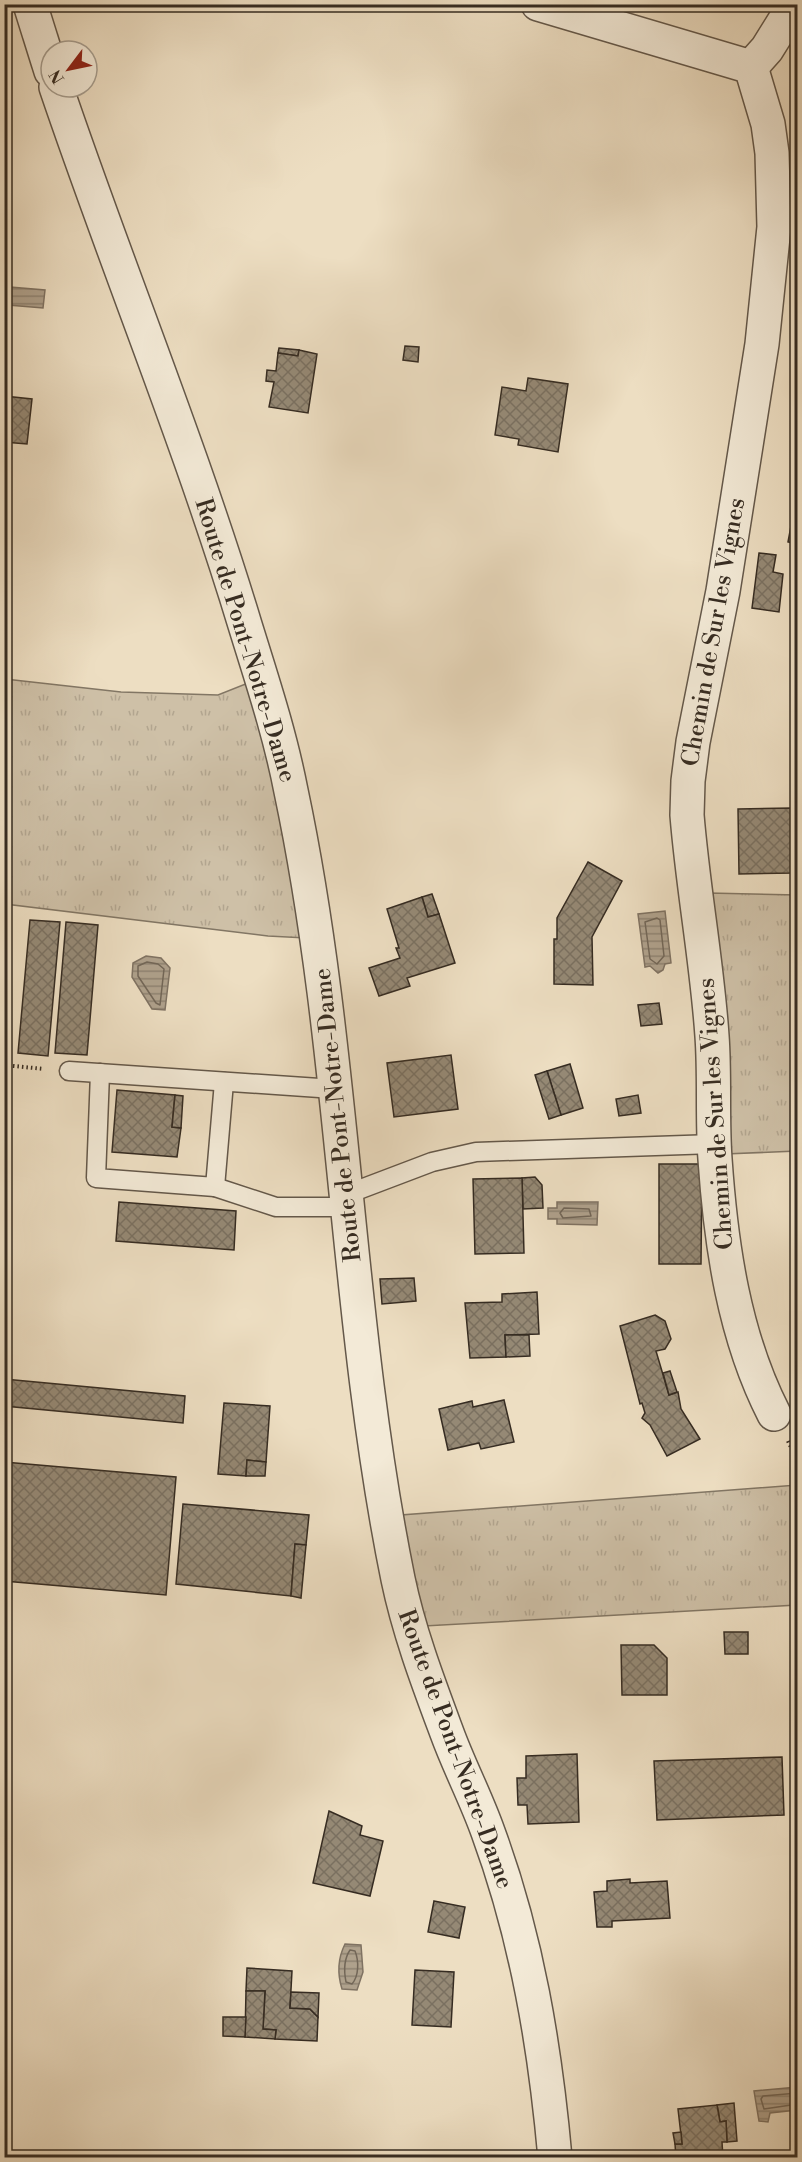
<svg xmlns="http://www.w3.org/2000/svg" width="802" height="2162" font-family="'Libre Bodoni',serif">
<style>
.grass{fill:url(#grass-tufts);stroke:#827664;stroke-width:1.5}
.water{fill:url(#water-rules);stroke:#7f7262;stroke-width:1.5}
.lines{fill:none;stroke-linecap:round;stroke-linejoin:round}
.shore{stroke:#726657;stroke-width:1.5}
.building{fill:url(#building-cross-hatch);stroke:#362c22;stroke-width:1.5}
.lane-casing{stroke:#64584a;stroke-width:21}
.street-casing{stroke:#64584a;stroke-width:36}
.path{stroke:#362c22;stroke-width:4;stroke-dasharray:1.5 3;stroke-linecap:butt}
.lane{stroke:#f3ead7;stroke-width:18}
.street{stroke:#f3ead7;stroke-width:33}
.labels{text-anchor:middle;stroke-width:4.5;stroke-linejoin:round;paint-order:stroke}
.street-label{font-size:24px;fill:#362c22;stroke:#f3ead7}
</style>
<defs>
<pattern id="grass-tufts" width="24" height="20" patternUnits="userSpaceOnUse" patternTransform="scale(1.5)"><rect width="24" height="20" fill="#cec0a7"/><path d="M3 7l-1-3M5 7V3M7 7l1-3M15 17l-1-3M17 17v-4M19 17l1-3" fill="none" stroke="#b2a58f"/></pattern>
<pattern id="water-rules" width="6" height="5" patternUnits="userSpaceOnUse" patternTransform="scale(1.5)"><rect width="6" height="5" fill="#afa18c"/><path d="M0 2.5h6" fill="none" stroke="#8f8372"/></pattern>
<pattern id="building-cross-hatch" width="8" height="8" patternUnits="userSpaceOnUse" patternTransform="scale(1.5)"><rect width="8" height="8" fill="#958975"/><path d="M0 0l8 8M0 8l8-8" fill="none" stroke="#7a7060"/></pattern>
</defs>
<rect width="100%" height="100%" fill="#eddec2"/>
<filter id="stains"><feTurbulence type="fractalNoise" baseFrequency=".00333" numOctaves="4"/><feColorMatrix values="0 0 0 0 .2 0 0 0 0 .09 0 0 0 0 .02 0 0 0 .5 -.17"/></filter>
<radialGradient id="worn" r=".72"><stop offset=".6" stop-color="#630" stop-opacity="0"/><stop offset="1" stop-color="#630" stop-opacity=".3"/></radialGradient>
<g class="grass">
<path d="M 5,679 L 121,692 L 218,695 L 248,683 L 270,768 L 306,938 L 268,936 L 5,904 Z"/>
<path d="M 708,893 L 797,895 L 797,1151 L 725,1154 Z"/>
<path d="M 797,1485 L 797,1605 L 424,1626 L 401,1515 Z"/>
</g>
<g class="water">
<path d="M 10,287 L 45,290 L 43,308 L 8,305 Z"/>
<path d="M 665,911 L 671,963 L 665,964 L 663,970 L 658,973 L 650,966 L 645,967 L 638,914 Z"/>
<path d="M 146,956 L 161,958 L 170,968 L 165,1010 L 152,1009 L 132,977 L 133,963 Z"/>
<path d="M 557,1202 L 598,1202 L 597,1225 L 557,1224 L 557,1219 L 548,1219 L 548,1208 L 557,1208 Z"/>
<path d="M 345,1944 L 361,1945 L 363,1972 L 357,1990 L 342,1989 C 337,1973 338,1958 345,1944 Z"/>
<path d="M 797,2087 L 797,2110 L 770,2113 L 768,2122 L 759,2121 L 754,2091 Z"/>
</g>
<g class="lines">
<g class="shore">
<path d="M 657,918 L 660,920 L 664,956 L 657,964 L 650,959 L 645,922 Z"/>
<path d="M 147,962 L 158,964 L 164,969 L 160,1005 L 156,1003 L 138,976 L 138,966 Z"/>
<path d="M 564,1208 L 589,1209 L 591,1216 L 563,1218 L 560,1213 Z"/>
<path d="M 350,1950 L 355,1951 C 359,1961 359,1976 352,1984 L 346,1982 C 344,1972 344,1959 350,1950 Z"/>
<path d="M 798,2093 L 763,2096 L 761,2099 L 764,2109 L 798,2104"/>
</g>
</g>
<g class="building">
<rect x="787" y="168" width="11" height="10"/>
<path d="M 405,346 L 419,347 L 418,362 L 403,360 Z"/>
<path d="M 279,348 L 299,350 L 298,356 L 278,353 Z"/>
<path d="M 299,350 L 317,354 L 308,413 L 269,407 L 274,382 L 266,381 L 267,370 L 276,371 L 278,353 L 298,356 Z"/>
<path d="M 528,378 L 568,384 L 558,452 L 518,445 L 519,439 L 495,435 L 502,387 L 526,391 Z"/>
<path d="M 4,396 L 32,399 L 27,444 L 4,442 Z"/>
<path d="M 798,489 L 798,544 L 788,542 Z"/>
<path d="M 759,553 L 776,555 L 773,572 L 783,574 L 779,612 L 752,608 Z"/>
<path d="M 791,808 L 793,873 L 739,874 L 738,809 Z"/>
<path d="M 588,862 L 622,881 L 592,937 L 593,985 L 554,984 L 554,939 L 557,939 L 557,918 Z"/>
<path d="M 432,894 L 439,914 L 428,917 L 422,897 Z"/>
<path d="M 422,897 L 428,917 L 439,914 L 455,963 L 407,978 L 410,986 L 379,996 L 369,968 L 400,958 L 396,948 L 399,948 L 387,909 Z"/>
<path d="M 30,920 L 60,922 L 48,1056 L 18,1053 Z"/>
<path d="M 66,922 L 98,925 L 87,1055 L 55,1053 Z"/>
<path d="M 659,1003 L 662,1024 L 641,1026 L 638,1005 Z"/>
<path d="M 451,1055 L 458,1109 L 394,1117 L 387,1063 Z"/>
<path d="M 570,1064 L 583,1108 L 561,1115 L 547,1071 Z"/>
<path d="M 547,1071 L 561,1115 L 549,1119 L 535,1075 Z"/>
<path d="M 117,1090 L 175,1095 L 172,1127 L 181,1128 L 177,1157 L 112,1152 Z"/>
<path d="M 175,1095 L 183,1096 L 181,1128 L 172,1127 Z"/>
<path d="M 638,1095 L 641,1113 L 619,1116 L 616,1099 Z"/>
<path d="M 659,1164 L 702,1164 L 701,1264 L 659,1264 Z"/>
<path d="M 535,1177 L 542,1185 L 543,1208 L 523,1209 L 522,1178 Z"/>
<path d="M 522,1178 L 524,1253 L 475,1254 L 473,1179 Z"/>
<path d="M 119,1202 L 236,1211 L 234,1250 L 116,1241 Z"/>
<path d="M 414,1278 L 416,1301 L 382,1304 L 380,1279 Z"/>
<path d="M 537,1292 L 539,1334 L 505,1335 L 506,1357 L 470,1358 L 465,1303 L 502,1302 L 502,1294 Z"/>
<path d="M 655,1315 L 665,1321 L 671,1339 L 665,1349 L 656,1351 L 669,1395 L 678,1392 L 681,1409 L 700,1439 L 667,1456 L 650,1425 L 642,1418 L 645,1413 L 642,1403 L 640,1404 L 620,1326 Z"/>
<path d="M 505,1335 L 529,1335 L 530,1356 L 506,1357 Z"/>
<path d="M 670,1371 L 677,1392 L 669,1395 L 663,1373 Z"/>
<path d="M 4,1379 L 185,1396 L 183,1423 L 4,1406 Z"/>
<path d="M 504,1400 L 514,1442 L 481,1449 L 479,1443 L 448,1450 L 439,1409 L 472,1401 L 473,1407 Z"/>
<path d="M 224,1403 L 270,1406 L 266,1462 L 247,1460 L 246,1476 L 218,1474 Z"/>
<path d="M 247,1460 L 266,1462 L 265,1476 L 246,1476 Z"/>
<path d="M 4,1462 L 176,1477 L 166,1595 L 4,1581 Z"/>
<path d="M 183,1504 L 309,1515 L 306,1545 L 295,1544 L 291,1596 L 176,1584 Z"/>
<path d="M 295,1544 L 306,1545 L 301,1598 L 291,1596 Z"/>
<path d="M 724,1632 L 748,1632 L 748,1654 L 725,1654 Z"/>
<path d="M 621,1645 L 654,1645 L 667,1658 L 667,1695 L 622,1695 Z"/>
<path d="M 577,1754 L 579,1822 L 528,1824 L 527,1805 L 518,1805 L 517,1778 L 526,1778 L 526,1756 Z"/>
<path d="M 782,1757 L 784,1815 L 657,1820 L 654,1761 Z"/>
<path d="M 329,1811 L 362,1826 L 360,1835 L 383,1841 L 370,1896 L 313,1883 Z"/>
<path d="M 630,1879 L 630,1883 L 667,1881 L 670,1918 L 612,1921 L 612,1927 L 597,1927 L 594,1892 L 607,1891 L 607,1881 Z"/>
<path d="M 434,1901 L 465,1907 L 459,1938 L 428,1932 Z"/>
<path d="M 247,1968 L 292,1971 L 290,2008 L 310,2009 L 318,2017 L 317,2041 L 275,2039 L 276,2030 L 263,2029 L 265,1991 L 246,1991 Z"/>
<path d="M 415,1970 L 454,1972 L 451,2027 L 412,2025 Z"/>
<path d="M 246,1991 L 265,1991 L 263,2029 L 276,2030 L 275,2039 L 245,2037 Z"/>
<path d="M 291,1992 L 319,1993 L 318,2017 L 310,2009 L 290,2008 Z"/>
<path d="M 223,2017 L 246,2017 L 245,2037 L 223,2036 Z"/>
<path d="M 734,2103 L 737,2141 L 727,2142 L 726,2121 L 720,2122 L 717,2105 Z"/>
<path d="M 717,2105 L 720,2122 L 726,2121 L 727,2142 L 722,2142 L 723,2158 L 676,2158 L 675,2144 L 682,2144 L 678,2109 Z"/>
<path d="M 681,2132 L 682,2144 L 675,2144 L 673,2133 Z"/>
</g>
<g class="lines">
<g class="lane-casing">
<g id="lane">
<path d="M 69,1071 L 334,1089"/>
<path d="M 100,1073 L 96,1178 L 215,1187 L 224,1082"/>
<path d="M 215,1187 L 276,1207 L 346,1207"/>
<path d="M 345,1195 L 432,1162 L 476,1152 L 714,1144"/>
</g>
</g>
<g class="street-casing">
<g id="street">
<path d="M 30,4 L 51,71"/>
<path d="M 538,4 L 751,67 L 768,124 L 772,153 L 774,227 L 762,344 L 723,591 L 693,742 L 688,781 L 687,815 C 693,889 707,962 712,1036 C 715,1077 712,1118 715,1159 C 721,1246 734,1336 774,1414"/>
<path d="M 751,67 L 767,49 L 795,4"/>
<path d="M 56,87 C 117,267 190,443 245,625 C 262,680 280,734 291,791 C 346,1051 345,1319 398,1579 C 409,1632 428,1682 447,1733 C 459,1766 476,1798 488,1832 C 527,1938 545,2046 555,2158"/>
</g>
</g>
<g class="path">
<path d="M 4,1065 L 44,1069"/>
<path d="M 788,1441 L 798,1462"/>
</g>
<use href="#lane" class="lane"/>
<use href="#street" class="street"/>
</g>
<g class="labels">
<g class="street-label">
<text transform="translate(713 632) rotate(-80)" y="8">Chemin de Sur les Vignes</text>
<text transform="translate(246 640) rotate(73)" y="8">Route de Pont-Notre-Dame</text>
<text transform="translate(715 1114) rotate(-94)" y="8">Chemin de Sur les Vignes</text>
<text transform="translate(337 1115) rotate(-96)" y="8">Route de Pont-Notre-Dame</text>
<text transform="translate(456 1749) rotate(70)" y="8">Route de Pont-Notre-Dame</text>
</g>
</g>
<rect width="802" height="2162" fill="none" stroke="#eddec2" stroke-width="24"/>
<rect x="6" y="6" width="790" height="2150" fill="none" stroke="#362c22" stroke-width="3"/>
<rect x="12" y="12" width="778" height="2138" fill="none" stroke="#362c22" stroke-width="1.5"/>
<g transform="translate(69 69) rotate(238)"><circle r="28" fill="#f3ead7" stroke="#a79e8f" stroke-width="1.5"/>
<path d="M0-4.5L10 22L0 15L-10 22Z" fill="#8f2418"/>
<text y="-9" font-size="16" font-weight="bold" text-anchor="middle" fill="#362c22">N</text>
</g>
<rect width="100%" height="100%" filter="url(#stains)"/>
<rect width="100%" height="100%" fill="url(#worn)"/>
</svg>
